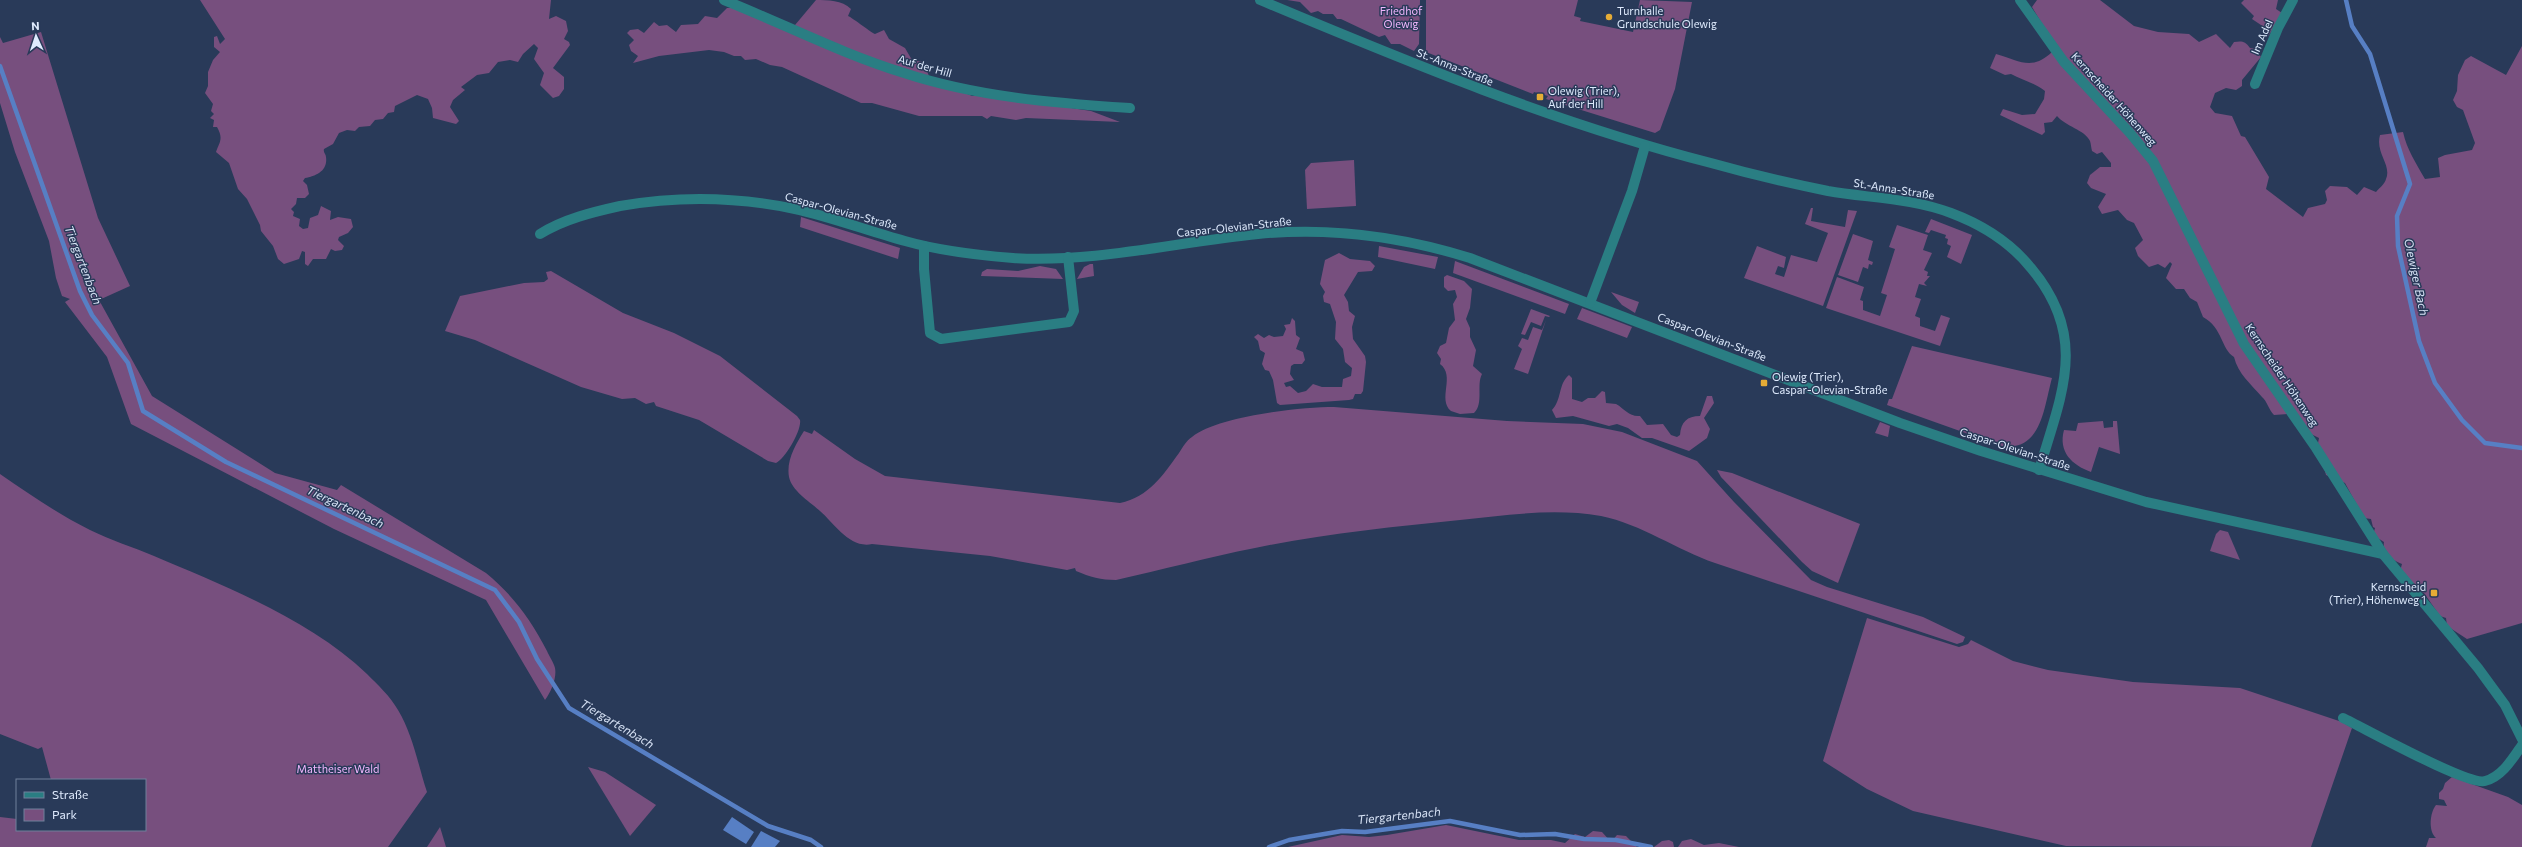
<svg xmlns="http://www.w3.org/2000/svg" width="2522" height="847" font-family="Commissioner,sans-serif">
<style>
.green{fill:#774f7e}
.water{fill:#577fc4}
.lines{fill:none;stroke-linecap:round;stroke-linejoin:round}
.stream{stroke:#577fc4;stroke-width:4.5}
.minor{stroke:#2a7e83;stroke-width:10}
.tertiary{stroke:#2a7e83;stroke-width:10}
.poi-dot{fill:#e6ac36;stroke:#293a59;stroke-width:1.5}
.labels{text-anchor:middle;stroke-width:3;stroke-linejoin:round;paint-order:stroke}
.park-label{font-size:11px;fill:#f3b6fe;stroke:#293a59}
.poi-label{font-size:11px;fill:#deeafd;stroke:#293a59;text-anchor:start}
.street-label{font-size:11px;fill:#deeafd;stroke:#293a59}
.water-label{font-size:12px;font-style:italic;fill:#d6e1f4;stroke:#293a59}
</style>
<rect width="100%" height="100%" fill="#293a59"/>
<g class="green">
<path d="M 200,0 L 551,0 L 549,19 L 556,16 L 566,21 L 568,31 L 564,39 L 569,42 L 570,45 L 553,68 L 564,77 L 564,89 L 559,96 L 553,98 L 540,85 L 544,73 L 534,59 L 538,48 L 534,44 L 523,54 L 518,62 L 510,60 L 498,62 L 489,73 L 477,75 L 461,87 L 465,90 L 453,100 L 450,107 L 459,121 L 456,124 L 433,118 L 432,108 L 428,99 L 417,95 L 395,106 L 394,112 L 388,113 L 383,119 L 375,120 L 370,126 L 359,127 L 355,131 L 347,130 L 339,133 L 333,144 L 324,149 C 323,153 326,154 326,157 C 328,171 316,176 305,178 L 303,181 L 307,185 L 309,194 L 305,198 L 297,198 L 296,204 L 291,209 L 294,212 L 293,216 L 300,219 L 299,226 L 303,229 L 308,228 L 310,218 L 318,215 L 321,206 L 331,211 L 330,220 L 338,217 L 351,219 L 353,227 L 348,233 L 339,237 L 338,240 L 344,246 L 342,250 L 335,251 L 331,249 L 326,259 L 313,259 L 308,266 L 305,264 L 305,252 L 302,251 L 299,259 L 284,264 L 278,259 L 273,246 L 261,231 L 260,225 L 247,199 L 238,189 L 229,163 L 216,152 C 219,143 224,139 217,127 L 213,127 L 214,120 L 210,118 L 214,114 L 211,111 L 213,104 L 205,93 L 208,86 L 208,72 L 213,60 L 220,52 L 214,47 L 214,37 L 217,36 L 220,44 L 225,39 Z"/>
<path d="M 816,0 C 828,0 842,0 851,9 L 848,16 C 853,18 873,34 875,34 C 878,33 881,31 884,30 L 889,39 L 905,48 L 912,60 L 923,62 L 929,76 L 972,96 L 993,96 L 1091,111 L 1120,122 L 1026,118 L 1016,120 L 991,116 L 987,119 L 982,116 L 919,116 L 872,103 L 861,103 L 782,67 L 770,65 L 756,59 L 745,60 L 741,56 L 734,56 L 724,52 L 709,50 L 659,56 L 633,63 L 638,56 L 631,51 L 629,45 L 634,40 L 627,33 L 630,30 L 638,29 L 644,33 L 654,22 L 659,26 L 667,25 L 676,32 L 681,25 L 698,24 L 705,16 L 717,18 L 727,8 L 734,8 L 790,31 Z"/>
<path d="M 1287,0 L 1420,0 L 1419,44 L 1414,51 L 1400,44 L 1391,44 L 1385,35 L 1379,37 L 1341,19 L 1337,19 L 1333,14 L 1323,14 L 1318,11 L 1311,13 L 1300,2 Z"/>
<path d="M 1426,0 L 1578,0 L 1574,16 L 1581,18 L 1580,21 L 1633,32 L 1640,0 L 1692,2 L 1675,89 L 1660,130 L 1655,133 L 1546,99 L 1548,96 L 1534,92 L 1533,94 L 1426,52 Z"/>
<path d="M 2037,0 L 2100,0 L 2134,26 L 2158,32 L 2189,34 L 2199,42 L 2216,34 L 2230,48 L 2234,42 C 2242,41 2245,41 2250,48 L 2256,49 L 2261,57 L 2242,80 L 2242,86 L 2236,90 L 2226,88 L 2215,93 L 2210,107 L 2215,113 L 2232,116 L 2241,136 L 2245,137 L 2269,177 L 2266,189 L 2303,217 L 2308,208 L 2325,204 L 2327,200 L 2325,191 L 2330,186 L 2347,187 L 2357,195 L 2364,187 L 2376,192 C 2379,188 2385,184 2386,179 C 2392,165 2375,153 2380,135 L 2403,132 C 2407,150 2416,163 2425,179 L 2440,177 L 2438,158 L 2445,155 L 2472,150 L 2475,143 L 2463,110 L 2457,107 L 2453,100 L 2457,91 L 2458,75 L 2465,60 L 2471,56 L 2506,75 L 2522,46 L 2522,623 L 2467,639 L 2447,626 L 2446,618 L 2440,616 L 2424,593 L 2418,591 L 2400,571 L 2402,564 C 2394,561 2382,553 2384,542 L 2373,535 L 2375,528 L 2373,527 L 2371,519 L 2364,518 L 2345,483 L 2326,475 L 2318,443 L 2319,438 L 2311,434 L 2289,414 L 2274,415 C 2269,410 2267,401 2262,397 C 2251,384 2238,374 2234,357 C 2221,349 2223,328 2203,317 L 2197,302 L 2190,298 L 2184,289 L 2176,289 L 2166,278 L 2172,264 L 2170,262 L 2165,268 L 2158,264 L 2149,267 L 2138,256 L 2135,248 L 2143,240 L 2134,223 L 2127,220 L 2118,210 L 2102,214 L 2098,207 L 2106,194 L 2091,188 L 2087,183 L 2090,175 L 2100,167 L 2111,167 L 2111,163 L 2102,152 L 2097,154 L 2092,151 C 2091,147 2091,144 2090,141 C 2085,130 2065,126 2057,116 L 2052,122 L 2044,123 L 2045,132 L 2042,135 L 2000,115 L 2003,109 L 2022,115 L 2035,114 L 2044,99 L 2045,91 C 2035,83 2022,80 2011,74 L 2005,75 L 1990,68 L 1996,54 C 2020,61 2032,71 2052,52 L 2041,22 L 2032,7 Z"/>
<path d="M 2244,0 L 2278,0 L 2276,9 L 2282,13 L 2268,37 L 2263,33 L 2264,27 L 2252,19 L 2254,16 L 2241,3 Z"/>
<path d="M 41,32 L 98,218 L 130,286 L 99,300 L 152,396 L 275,473 L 337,490 L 341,485 L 486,573 C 513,595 531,620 547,651 C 549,656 554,663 555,668 C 557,678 551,692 545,700 L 486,600 L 334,529 L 131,424 L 107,357 L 65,302 L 70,299 L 62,296 L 56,278 L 49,241 L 15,152 L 0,103 L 0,37 L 3,43 Z"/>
<path d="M 1354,160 L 1356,206 L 1307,209 L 1305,170 L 1311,163 Z"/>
<path d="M 1811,208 L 1813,208 L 1811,221 L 1845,227 L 1848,210 L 1857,211 L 1823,306 L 1744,278 L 1757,246 L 1786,257 L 1784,268 L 1778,266 L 1775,274 L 1784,277 L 1791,255 L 1817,262 L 1828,233 L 1805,224 Z"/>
<path d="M 801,217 L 900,248 L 898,259 L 800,227 Z"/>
<path d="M 1931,219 L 1972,235 L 1961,264 L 1947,257 L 1951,246 L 1947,244 L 1948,239 L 1945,238 L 1946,235 L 1931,230 L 1929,233 L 1925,232 Z"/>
<path d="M 1897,225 L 1928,235 L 1923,250 L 1932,253 L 1924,270 L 1928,272 L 1927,276 L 1930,276 L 1924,283 L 1927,286 L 1919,284 L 1915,297 L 1921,299 L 1915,316 L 1920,318 L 1920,326 L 1935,331 L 1941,315 L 1950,318 L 1940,346 L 1826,308 L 1837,277 L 1864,287 L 1860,300 L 1863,301 L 1863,310 L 1880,316 L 1887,295 L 1881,293 L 1895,249 L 1889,247 Z"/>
<path d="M 1853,234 L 1873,241 L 1868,260 L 1873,262 L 1872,265 L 1869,264 L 1868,269 L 1863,267 L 1858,282 L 1838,275 Z"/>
<path d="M 1379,246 L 1438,257 L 1435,269 L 1378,257 Z"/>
<path d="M 1339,253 L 1350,259 L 1370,261 L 1375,266 L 1372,271 L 1358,272 L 1344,295 L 1348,302 L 1349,311 L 1355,316 L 1352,327 L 1353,339 L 1365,356 L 1366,362 L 1363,391 L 1361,394 L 1355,394 L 1353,399 L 1349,400 L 1280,405 L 1277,403 L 1273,380 L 1269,371 L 1265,370 L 1262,364 L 1265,353 L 1260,350 L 1258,341 L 1254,337 L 1258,334 L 1264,338 L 1269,335 L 1274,337 L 1283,336 L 1286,329 L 1284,325 L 1290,324 L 1292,318 L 1295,321 L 1296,335 L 1300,338 L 1296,349 L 1303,352 L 1305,360 L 1302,364 L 1294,364 L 1291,366 L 1290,374 L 1294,380 L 1284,383 L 1286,387 L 1290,386 L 1298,393 L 1306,391 L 1313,384 L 1322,387 L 1342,387 L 1343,379 L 1351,376 L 1352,368 L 1345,362 L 1343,349 L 1335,339 L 1336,322 L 1330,304 L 1324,302 L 1323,296 L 1325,292 L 1320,284 L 1325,260 Z"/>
<path d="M 1455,261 L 1569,304 L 1565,314 L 1453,273 Z"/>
<path d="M 1090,264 L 1093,264 L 1094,276 L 1077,279 L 1084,267 Z"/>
<path d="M 1040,266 L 1056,269 L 1063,279 L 981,276 L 982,272 L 987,269 L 1018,271 Z"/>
<path d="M 551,271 L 623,313 L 674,333 L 720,356 L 797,416 L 800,420 C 802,430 785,459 776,463 L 768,461 L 699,420 L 656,406 L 654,402 L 646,404 L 635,398 L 622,399 L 581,387 L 475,340 L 445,331 L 460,296 L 524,283 L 544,282 L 548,279 L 546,272 Z"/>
<path d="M 1447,275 L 1464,281 L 1472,289 L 1470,308 L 1466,319 L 1470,328 L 1470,337 L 1476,350 L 1473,366 L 1482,374 C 1476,385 1484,403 1474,413 L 1460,414 L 1451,411 C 1437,399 1456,376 1440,364 L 1441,359 L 1437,353 L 1440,346 L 1446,343 L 1449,328 L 1455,320 L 1453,304 L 1457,297 L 1455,290 L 1448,291 L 1444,287 L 1444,277 Z"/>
<path d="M 1611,292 L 1639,302 L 1635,313 L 1622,305 Z"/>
<path d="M 1582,308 L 1632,327 L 1627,338 L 1577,319 Z"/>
<path d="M 1531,309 L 1550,316 L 1549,317 L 1545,316 L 1541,326 L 1531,322 L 1525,335 L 1521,334 Z"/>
<path d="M 1546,320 L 1528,374 L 1514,369 L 1522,349 L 1518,346 L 1522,338 L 1528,340 L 1533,327 L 1542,330 Z"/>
<path d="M 1912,346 L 2052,378 C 2044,406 2042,452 2002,446 L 1887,405 L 1889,399 L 1892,399 Z"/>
<path d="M 1569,375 L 1572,378 L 1572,399 L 1582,402 L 1588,398 L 1595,398 L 1602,391 L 1605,392 L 1606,403 L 1616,404 C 1625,409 1629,417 1640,416 L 1647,425 L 1663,424 L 1671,435 L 1677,437 L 1680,435 C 1681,422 1687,416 1700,416 L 1707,396 L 1712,396 L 1714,403 L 1704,418 L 1710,429 L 1707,438 L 1689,451 L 1652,438 L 1642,438 L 1628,428 L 1617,424 L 1609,426 L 1573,416 L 1556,418 L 1552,410 C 1562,400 1558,384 1569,375 Z"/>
<path d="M 1334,407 L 1507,421 L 1583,424 L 1622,432 L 1697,461 L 1734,502 L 1811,580 L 1827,587 L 1923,617 L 1965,637 L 1963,642 L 1957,644 L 1715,563 C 1677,550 1641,524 1601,516 C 1554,508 1507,515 1460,520 C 1391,527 1322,534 1255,548 C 1208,557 1162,570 1116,580 C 1101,580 1090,577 1076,571 L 1075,568 L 1067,570 L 990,556 L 872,544 C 850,549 834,523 820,511 C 809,501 792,491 789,477 C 786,460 796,444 804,431 L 812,434 L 814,430 L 855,459 L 885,476 L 1120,503 C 1149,497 1163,475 1179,453 C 1183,447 1186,441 1192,437 C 1217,416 1301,407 1334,407 Z"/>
<path d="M 2103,421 L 2104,428 L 2113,427 L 2113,421 L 2117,421 L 2120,454 L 2099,447 L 2091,472 C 2072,465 2058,452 2064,430 L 2076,431 L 2078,423 Z"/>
<path d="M 1880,422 L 1890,426 L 1888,437 L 1875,433 Z"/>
<path d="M 1717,470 L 1732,473 L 1860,524 L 1838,583 L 1812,571 L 1802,562 L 1721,477 Z"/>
<path d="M 0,474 C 29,494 58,514 90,530 C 110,540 133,547 154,556 C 225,586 311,620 367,674 C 378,685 390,696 398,710 C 413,735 418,765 427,792 L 388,847 L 0,847 L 0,817 L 17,819 L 17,830 L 145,830 L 145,780 L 51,780 L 42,747 L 38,749 L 0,734 Z"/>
<path d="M 2220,530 L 2228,532 L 2240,560 L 2210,551 L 2216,534 Z"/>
<path d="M 1867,618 L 1959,647 L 1968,644 L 1971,640 L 2013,661 L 2048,670 L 2133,682 L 2240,688 L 2342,722 L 2352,728 L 2311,847 L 2066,846 L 1913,811 L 1867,789 L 1823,761 Z"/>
<path d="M 588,767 L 605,772 L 656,805 L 630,836 Z"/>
<path d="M 2452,777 L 2508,797 L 2522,805 L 2522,847 L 2426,847 L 2429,838 L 2436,838 C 2428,831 2430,812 2436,805 L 2447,806 L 2444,800 L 2439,799 L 2439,793 L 2443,789 L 2445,783 Z"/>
<path d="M 1446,825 L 1519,840 L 1551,840 L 1565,843 L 1575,834 L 1585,837 L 1593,831 L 1602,832 L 1611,842 L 1617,835 L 1626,836 L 1637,847 L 1288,847 L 1342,835 L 1369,837 L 1387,835 Z"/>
<path d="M 440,827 L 446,847 L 427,847 Z"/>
<path d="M 1691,839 L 1704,845 L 1719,843 L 1739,847 L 1678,847 L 1682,841 Z"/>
<path d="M 1669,840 L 1673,842 L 1674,847 L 1654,847 L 1662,841 Z"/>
</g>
<g class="water">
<path d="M 732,817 L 754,832 L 746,844 L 723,830 Z"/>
<path d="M 761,831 L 780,841 L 775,847 L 751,847 Z"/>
</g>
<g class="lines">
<g class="stream">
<path d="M 2346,0 L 2352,26 L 2370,54 L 2410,184 L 2397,216 L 2398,246 L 2419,341 L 2435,383 L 2462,420 L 2485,443 L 2522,448"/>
<path d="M 0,66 L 80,291 L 92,315 L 128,363 L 143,411 L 226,462 L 495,590 L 519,622 L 537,659 L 569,708 L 768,826 L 811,840 L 821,847"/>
<path d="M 1269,847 L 1289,840 L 1342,831 L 1365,832 L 1450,821 L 1520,835 L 1555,834 L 1584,839 L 1616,840 L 1651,847"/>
</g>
<g class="minor">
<path d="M 724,0 C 784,24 842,54 904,73 C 977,97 1054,103 1130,108"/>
<path d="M 1260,0 C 1408,62 1555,123 1711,163 C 1750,174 1788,183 1828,191 C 1868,198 1912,198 1951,213 C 1983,225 2010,242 2031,268 C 2089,337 2062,393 2039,470"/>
<path d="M 2255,84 L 2278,28 L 2293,0"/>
<path d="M 540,234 C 564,219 593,212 620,206 C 677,196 738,197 795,209 C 832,217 868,231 905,241 C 940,251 976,255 1013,258 C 1095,263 1177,242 1258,234 C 1329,227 1403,237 1470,258 L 1900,423 L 1981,451 L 2146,502 L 2383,554"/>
<path d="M 924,246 L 924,269 L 930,333 L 941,339 L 1069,322 L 1074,311 L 1068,257"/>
<path d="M 1590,303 L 1632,191 L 1645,146"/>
<path d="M 2343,718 C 2366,729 2468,786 2485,781 C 2502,777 2513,758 2522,745"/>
</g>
<path class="tertiary" d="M 2020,0 L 2064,62 L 2130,133 L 2153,161 L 2244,344 L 2316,448 L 2383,554 L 2478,668 L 2505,705 L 2522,739"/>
</g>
<g class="poi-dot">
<circle cx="1609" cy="17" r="4"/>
<rect x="1536" y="93" width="8" height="8" rx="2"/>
<rect x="1760" y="379" width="8" height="8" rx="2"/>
<rect x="2430" y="589" width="8" height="8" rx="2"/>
</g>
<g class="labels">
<g class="park-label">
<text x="1401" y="15">Friedhof<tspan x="1401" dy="13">Olewig</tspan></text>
<text x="338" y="773">Mattheiser Wald</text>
</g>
<g class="poi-label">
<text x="1617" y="15">Turnhalle<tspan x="1617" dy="13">Grundschule Olewig</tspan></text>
<text x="1548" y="95">Olewig (Trier),<tspan x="1548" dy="13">Auf der Hill</tspan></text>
<text x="1772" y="381">Olewig (Trier),<tspan x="1772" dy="13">Caspar-Olevian-Straße</tspan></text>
<text x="2426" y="591" text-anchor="end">Kernscheid<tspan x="2426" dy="13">(Trier), Höhenweg 1</tspan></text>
</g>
<g class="street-label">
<text transform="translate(2262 37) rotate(-66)" y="4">Im Adel</text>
<text transform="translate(925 66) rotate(16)" y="4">Auf der Hill</text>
<text transform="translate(1455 67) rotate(22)" y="4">St.-Anna-Straße</text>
<text transform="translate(2114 99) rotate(48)" y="4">Kernscheider Höhenweg</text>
<text transform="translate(1894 189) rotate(9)" y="4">St.-Anna-Straße</text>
<text transform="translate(841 211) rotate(15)" y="4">Caspar-Olevian-Straße</text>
<text transform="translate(1234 227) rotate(-6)" y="4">Caspar-Olevian-Straße</text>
<text transform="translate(1712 337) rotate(21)" y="4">Caspar-Olevian-Straße</text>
<text transform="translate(2282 375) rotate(56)" y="4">Kernscheider Höhenweg</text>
<text transform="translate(2015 449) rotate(18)" y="4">Caspar-Olevian-Straße</text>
</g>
<g class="water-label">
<text transform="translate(83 265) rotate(69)" y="4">Tiergartenbach</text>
<text transform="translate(2416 277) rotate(78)" y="4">Olewiger Bach</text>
<text transform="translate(345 507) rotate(25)" y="4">Tiergartenbach</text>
<text transform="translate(617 724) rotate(31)" y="4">Tiergartenbach</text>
<text transform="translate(1399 816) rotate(-6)" y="4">Tiergartenbach</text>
</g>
</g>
<rect x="16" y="779" width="130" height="52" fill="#293a59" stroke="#71809b"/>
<rect x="24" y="792" width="20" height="6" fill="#2a7e83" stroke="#71809b"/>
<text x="52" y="799" font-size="12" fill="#deeafd">Straße</text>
<rect x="24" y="809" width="20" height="12" fill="#774f7e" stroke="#71809b"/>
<text x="52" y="819" font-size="12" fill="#deeafd">Park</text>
<g transform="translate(36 36) rotate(357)" stroke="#293a59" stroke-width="3" paint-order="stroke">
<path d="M0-3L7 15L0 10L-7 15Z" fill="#deeafd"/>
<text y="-6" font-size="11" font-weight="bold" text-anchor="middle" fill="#deeafd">N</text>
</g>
</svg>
